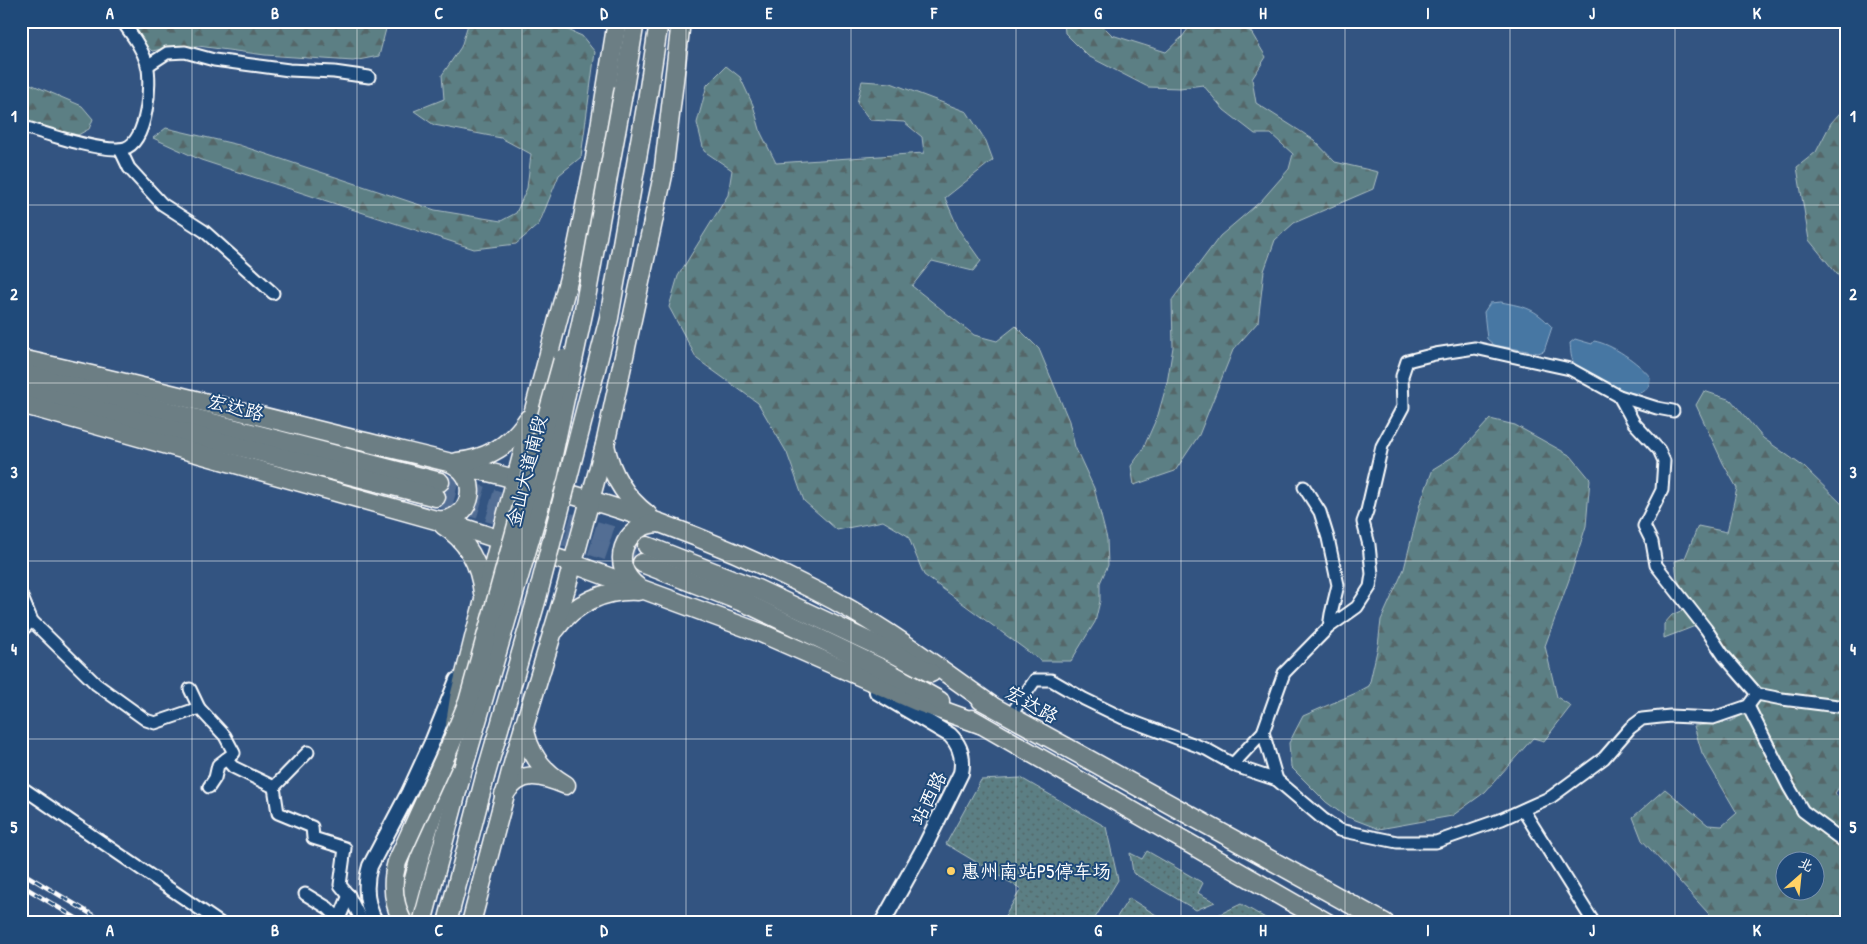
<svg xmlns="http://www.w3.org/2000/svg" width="1867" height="944" font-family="'Patrick Hand','LXGW WenKai TC',sans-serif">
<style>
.grass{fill:url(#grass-dots);stroke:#adbfc2}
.forest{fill:url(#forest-firs);stroke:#adbfc2;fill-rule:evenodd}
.water{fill:#4777a3;stroke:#91adc8}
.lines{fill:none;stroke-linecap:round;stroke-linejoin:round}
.primary-tunnel{stroke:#526e94;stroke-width:18;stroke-dasharray:18 9;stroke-linecap:butt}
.minor-casing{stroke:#fff;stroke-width:15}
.tertiary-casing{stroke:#fff;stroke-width:18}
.primary-casing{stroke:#fff;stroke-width:21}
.minor{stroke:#1f4a7a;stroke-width:11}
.tertiary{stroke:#1f4a7a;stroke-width:14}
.primary{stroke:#6c7e84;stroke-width:18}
.rail-casing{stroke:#fff;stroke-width:4.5}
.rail{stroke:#1f4a7a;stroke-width:2.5;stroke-dasharray:8;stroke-linecap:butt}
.primary-bridge-casing{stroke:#fff;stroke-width:21;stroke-linecap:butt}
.primary-bridge{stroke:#6c7e84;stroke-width:18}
.grid{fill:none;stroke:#fff;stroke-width:1;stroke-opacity:0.55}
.poi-dot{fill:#ffd166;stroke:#1f4a7a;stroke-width:2}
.labels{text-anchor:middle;stroke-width:4;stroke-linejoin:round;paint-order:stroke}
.street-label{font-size:19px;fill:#fff;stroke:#1f4a7a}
.poi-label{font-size:19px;fill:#fff;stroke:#1f4a7a;text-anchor:start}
.neatline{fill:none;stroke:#fff;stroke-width:2}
.grid-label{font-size:16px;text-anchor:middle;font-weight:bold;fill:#fff}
</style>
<defs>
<pattern id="grass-dots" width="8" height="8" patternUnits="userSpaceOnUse" patternTransform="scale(1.25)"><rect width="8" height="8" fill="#5b7f84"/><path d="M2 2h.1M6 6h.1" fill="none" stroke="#546668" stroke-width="1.8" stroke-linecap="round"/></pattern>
<pattern id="forest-firs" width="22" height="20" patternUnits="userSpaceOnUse" patternTransform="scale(1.25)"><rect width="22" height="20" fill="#5b7f84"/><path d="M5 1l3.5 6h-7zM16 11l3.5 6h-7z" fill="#546668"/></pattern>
</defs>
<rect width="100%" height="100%" fill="#335481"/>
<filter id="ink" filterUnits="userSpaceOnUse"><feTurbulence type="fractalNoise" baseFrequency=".02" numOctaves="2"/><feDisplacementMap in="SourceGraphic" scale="10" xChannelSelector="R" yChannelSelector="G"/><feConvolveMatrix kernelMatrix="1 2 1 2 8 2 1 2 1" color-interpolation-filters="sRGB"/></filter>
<g filter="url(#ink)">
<g class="grass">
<path d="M 1021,778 L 1106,827 L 1118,880 L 1092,923 L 1001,923 L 1021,889 L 946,844 L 981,780 Z"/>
<path d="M 1147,851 L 1203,883 L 1198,893 L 1215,902 L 1196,910 L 1133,873 L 1130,853 L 1142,859 Z"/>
<path d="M 1129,898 L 1169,923 L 1113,923 Z"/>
<path d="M 1241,904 L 1274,923 L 1201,923 Z"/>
</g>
<g class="forest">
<path d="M 130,21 L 388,21 L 379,56 L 353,61 L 265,55 L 198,46 L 172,47 L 152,51 C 142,43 138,32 130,21 Z"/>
<path d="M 469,21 L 547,21 L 582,36 L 595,52 L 581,157 L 559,175 L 539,224 L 516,244 L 474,249 L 201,160 L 153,138 L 166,128 L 239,145 L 435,210 L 501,221 L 516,213 L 527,188 L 531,154 L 501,138 L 434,125 L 414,111 L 444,99 L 442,75 L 461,47 Z"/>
<path d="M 1064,21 L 1098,21 L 1112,35 L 1166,52 L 1182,37 L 1194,21 L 1231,21 L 1251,32 L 1266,57 L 1252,79 L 1256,103 L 1314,140 L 1335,162 L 1378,172 L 1373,189 L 1294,223 L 1275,240 L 1264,271 L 1258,322 L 1233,350 L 1199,435 L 1175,471 L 1134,485 L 1131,466 L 1142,451 L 1158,415 L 1167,383 L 1173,347 L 1172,300 L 1220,236 L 1261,201 L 1289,169 L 1293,154 L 1271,134 L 1255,134 L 1224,110 L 1203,85 L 1180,88 L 1148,87 L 1088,56 L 1065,33 Z"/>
<path d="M 726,66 L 740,77 L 753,105 L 761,133 L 776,163 L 924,153 L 922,137 L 904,122 L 870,120 L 857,103 L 862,81 L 891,83 L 967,112 L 986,141 L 993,160 L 945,198 L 959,230 L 981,261 L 973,271 L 932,261 L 912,286 L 974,335 L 997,341 L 1016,326 L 1039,349 L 1069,421 L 1075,447 L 1094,488 L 1107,539 L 1108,565 L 1100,583 L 1100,601 L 1095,622 L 1071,661 L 1041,661 L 924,575 L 908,536 L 883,521 L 837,530 L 804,501 L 787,453 L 758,403 L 697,359 L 669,307 L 678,276 L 728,195 L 732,170 L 704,151 L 697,123 L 707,85 Z"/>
<path d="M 21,80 L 82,106 L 93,119 L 89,129 L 78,135 L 21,122 Z"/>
<path d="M 1846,106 L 1846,285 L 1809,240 L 1797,167 L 1816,152 L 1831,123 Z"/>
<path d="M 1704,391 L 1731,400 L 1763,438 L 1804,467 L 1846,508 L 1846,778 L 1835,793 L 1846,808 L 1846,923 L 1717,923 L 1642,840 L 1633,817 L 1665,789 L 1708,825 L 1722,826 L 1737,813 L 1702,753 L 1694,726 L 1729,722 L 1756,708 L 1755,684 L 1698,625 L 1664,638 L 1664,624 L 1672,615 L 1691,606 L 1677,578 L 1675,561 L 1685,558 L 1698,526 L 1727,532 L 1737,488 L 1723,463 L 1696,405 ZM 1784,862 L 1814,862 L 1814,892 L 1784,892 Z"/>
<path d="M 1490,419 L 1515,425 L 1571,456 L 1590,479 L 1586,526 L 1570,577 L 1545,646 L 1557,697 L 1571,706 L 1544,741 L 1533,738 L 1485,792 L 1452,816 L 1379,829 L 1345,816 L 1326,802 L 1291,767 L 1289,743 L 1303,716 L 1356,693 L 1369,686 L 1378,646 L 1381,620 L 1404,569 L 1420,504 L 1433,469 L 1459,453 Z"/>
</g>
<g class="water">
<path d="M 1501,302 C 1526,307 1534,308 1552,327 L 1544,351 L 1538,353 L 1494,345 L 1487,339 L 1484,312 L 1490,303 Z"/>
<path d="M 1575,339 L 1592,344 L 1594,341 C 1612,344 1639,363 1650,377 C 1650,411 1602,382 1589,374 C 1585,371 1579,369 1576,365 C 1570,360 1571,350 1570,343 Z"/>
</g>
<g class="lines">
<g class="primary-tunnel">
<path d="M 440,482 L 647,546"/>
<path d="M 436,497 L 520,522 L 642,563"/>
</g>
<g class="minor-casing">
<g id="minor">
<path d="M 147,66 L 167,53 L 185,52 L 214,60 L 289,70 L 334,72 L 369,77"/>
<path d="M 21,126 C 44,133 105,154 125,148 C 147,142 152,82 147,64 C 142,48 132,35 122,21"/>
<path d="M 120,149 L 129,168 L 162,204 L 204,231 L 273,293"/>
<path d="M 1619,396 L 1657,408 L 1673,411"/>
<path d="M 21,595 L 32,621 L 96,684 L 146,720 L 155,723 L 199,708 L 225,736 L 234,753 L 218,765 L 215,778 L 209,787"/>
<path d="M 1329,627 L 1357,607 L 1370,587 L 1372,574 L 1369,545 L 1363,522 L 1367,511 L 1382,446 L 1403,407 L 1402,376 L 1407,361 L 1435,354 L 1475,348 L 1570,369 L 1619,396 L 1634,423 L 1659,450 L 1664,461 L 1662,490 L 1644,526 L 1652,542 L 1656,565 L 1706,629 L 1724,656 L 1757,694 L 1782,699 L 1846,707"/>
<path d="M 21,631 L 32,621"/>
<path d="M 190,689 L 199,708"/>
<path d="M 1748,706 L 1789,787 L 1803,811 L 1846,843"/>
<path d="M 1010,716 L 1035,680 L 1051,680 L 1084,699 L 1123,718 L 1206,749 L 1238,767 L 1277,780 L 1323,819 L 1339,830 L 1397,842 L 1436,842 L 1502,819 L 1551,797 L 1604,758 L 1630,728 L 1642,719 L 1670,716 L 1713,718 L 1748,706 L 1757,694"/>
<path d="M 1263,732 L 1277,780"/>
<path d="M 308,752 L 274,787 L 278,813 L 312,827 L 313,838 L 345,848 L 340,885 L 349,896 L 363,923"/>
<path d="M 226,759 L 233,767 L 274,787"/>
<path d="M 1233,764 L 1263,732 L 1284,673 L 1329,627 L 1331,614 L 1338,585 L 1328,538 L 1320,512 L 1304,487"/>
<path d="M 21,787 L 220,923"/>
<path d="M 1523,810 L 1594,923"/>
<path d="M 305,894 L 328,908 L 339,919 L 349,895"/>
</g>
</g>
<g class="tertiary-casing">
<g id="tertiary">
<path d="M 877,692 L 950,735 C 961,746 964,758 961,773 L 925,846 L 882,923"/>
<path d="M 376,923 C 366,905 364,886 370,866 L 409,792 L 432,742 L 457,680"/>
</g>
</g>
<g class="primary-casing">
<g id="primary">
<path d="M 624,88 L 635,21"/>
<path d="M 647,101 L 659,21"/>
<path d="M 21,359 C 135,384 248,413 361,441 C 447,462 535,482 619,509 C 684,530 755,560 816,591 C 879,622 934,665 991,705"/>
<path d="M 21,373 L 440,482"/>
<path d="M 21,391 L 436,497"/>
<path d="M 21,404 L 461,527 L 571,563 L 761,633 L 916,701 L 980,724"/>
<path d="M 605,445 C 611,474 624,497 648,515"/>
<path d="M 457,462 C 487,459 511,445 528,419"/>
<path d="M 437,520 C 470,523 483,480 453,464"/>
<path d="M 443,525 C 467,540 480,565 483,593"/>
<path d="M 647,546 L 757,589 L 891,652 L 931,673"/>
<path d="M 642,563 L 750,605 L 883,669 L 940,701"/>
<path d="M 638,587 C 608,566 623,524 659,523"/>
<path d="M 555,630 C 574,603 606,589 638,591"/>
<path d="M 981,700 L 1385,923"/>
<path d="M 972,719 L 1328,923"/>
<path d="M 455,724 L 459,698 L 475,634 L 576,251 L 595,158 L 617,21"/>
<path d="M 504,795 C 521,768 541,775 566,785 C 542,771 528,753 524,725"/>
<path d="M 402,923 L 426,835 L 449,762"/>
<path d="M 422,923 L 463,769"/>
<path d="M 447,923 L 485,777"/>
<path d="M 471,923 L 514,760 L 566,588 L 605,445 L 663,175 L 681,21"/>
</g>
</g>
<use href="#minor" class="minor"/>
<use href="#tertiary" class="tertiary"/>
<use href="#primary" class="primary"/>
<g class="rail-casing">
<g id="rail">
<path d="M 21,872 L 106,923"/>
<path d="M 21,885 L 84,923"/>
</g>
</g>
<use href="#rail" class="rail"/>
<g class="primary-bridge-casing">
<g id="primary-bridge">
<path d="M 463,769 L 549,474 L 584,309 L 624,88"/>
<path d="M 485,777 L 537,598 L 609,318 L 647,101"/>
<path d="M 403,923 C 393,903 391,883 397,862 L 450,746 L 468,702 L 563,359"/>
</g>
</g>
<use href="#primary-bridge" class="primary-bridge"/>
</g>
</g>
<path class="grid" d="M 192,21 L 192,923M 357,21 L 357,923M 522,21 L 522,923M 686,21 L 686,923M 851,21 L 851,923M 1016,21 L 1016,923M 1181,21 L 1181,923M 1345,21 L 1345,923M 1510,21 L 1510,923M 1675,21 L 1675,923M 21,205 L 1846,205M 21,383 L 1846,383M 21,561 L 1846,561M 21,739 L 1846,739"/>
<circle class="poi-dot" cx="951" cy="871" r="5"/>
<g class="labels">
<g class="street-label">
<text transform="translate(236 407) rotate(14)" y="7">宏达路</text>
<text transform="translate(526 471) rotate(-76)" y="7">金山大道南段</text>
<text transform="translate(1032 704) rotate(29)" y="7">宏达路</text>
<text transform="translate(928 798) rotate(-64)" y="7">站西路</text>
</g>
<g class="poi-label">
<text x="961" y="878">惠州南站P5停车场</text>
</g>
</g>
<rect width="1867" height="944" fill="none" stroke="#1f4a7a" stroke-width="55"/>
<g transform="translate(1800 876) rotate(27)"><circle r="24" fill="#1f4a7a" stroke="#7992af"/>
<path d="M0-4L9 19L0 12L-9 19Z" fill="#ffd166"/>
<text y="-8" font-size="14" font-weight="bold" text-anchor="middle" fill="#ffffff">北</text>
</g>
<rect x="28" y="28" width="1812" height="888" class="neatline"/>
<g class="grid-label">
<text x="110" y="19">A</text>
<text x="275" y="19">B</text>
<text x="439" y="19">C</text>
<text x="604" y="19">D</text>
<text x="769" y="19">E</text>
<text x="934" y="19">F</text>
<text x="1098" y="19">G</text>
<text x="1263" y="19">H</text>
<text x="1428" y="19">I</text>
<text x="1592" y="19">J</text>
<text x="1757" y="19">K</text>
<text x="14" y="122">1</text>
<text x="1853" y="122">1</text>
<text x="14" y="300">2</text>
<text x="1853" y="300">2</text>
<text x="14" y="478">3</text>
<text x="1853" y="478">3</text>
<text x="14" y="655">4</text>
<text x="1853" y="655">4</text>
<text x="14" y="833">5</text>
<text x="1853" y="833">5</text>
<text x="110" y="936">A</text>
<text x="275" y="936">B</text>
<text x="439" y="936">C</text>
<text x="604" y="936">D</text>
<text x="769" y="936">E</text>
<text x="934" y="936">F</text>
<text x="1098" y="936">G</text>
<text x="1263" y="936">H</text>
<text x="1428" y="936">I</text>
<text x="1592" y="936">J</text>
<text x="1757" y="936">K</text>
</g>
</svg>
